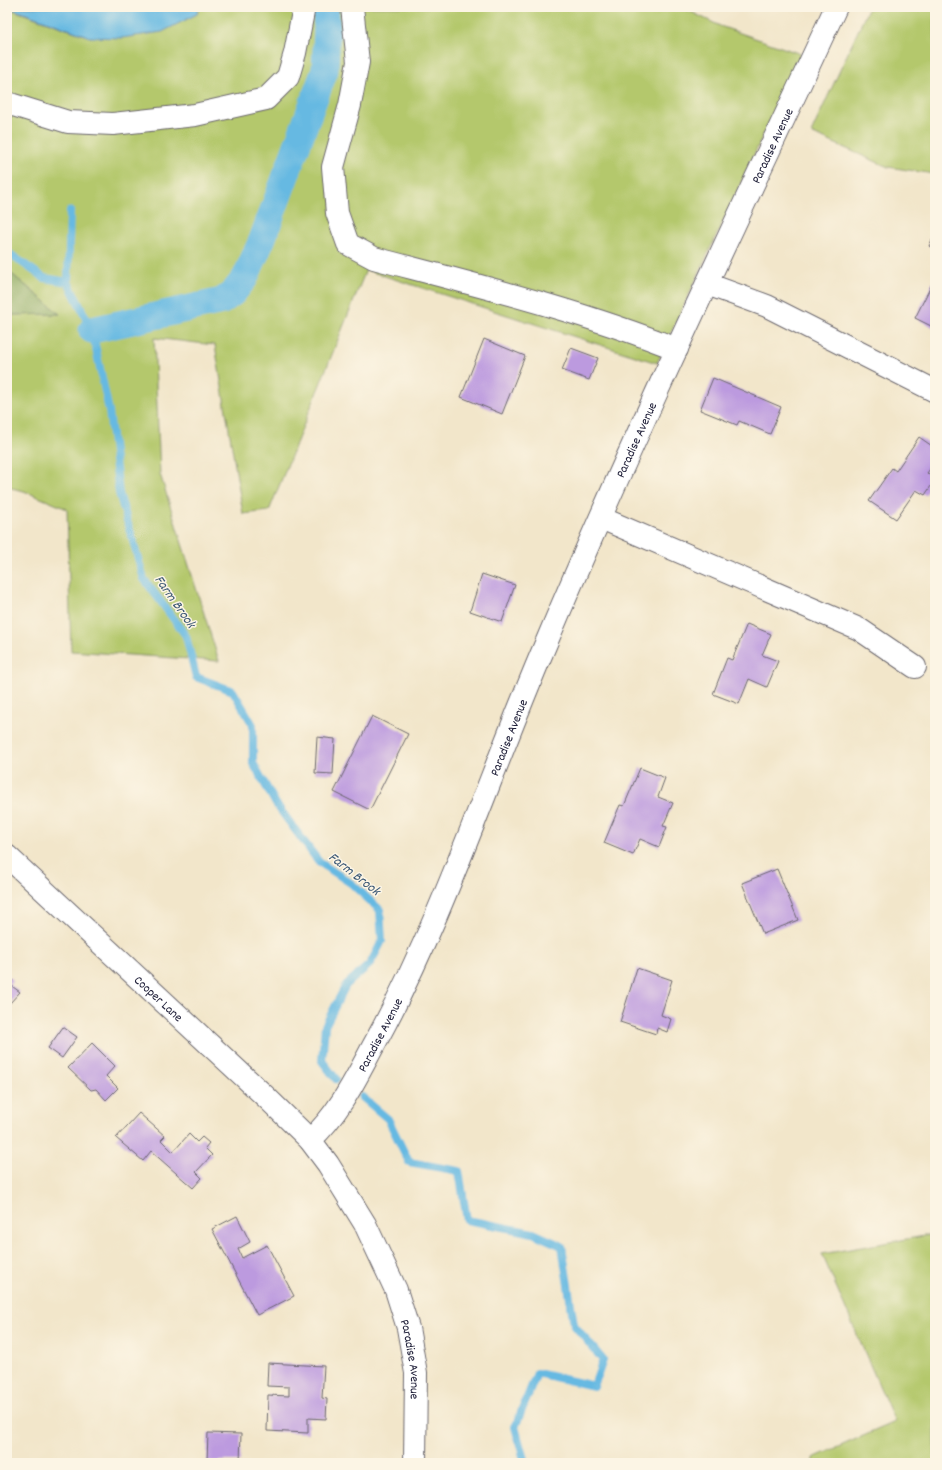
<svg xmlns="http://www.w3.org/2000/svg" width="942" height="1470" font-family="Dekko,sans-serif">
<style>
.green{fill:#b4c86c;stroke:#6b7554}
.forest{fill:#8fac60;stroke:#58674e}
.water{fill:#66b9e2;stroke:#446e8e}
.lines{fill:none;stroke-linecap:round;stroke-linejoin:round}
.stream{stroke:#66b9e2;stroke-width:8}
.canal{stroke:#66b9e2;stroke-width:27}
.building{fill:#bc9adf}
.minor-casing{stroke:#6b676d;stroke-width:24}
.minor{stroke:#fff;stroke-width:22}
.labels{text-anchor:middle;stroke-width:3;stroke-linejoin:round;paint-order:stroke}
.street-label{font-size:13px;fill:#22223b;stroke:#fcf5e5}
.water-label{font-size:14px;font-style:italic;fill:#3a5775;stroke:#fcf5e5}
</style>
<rect width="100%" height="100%" fill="#fcf5e5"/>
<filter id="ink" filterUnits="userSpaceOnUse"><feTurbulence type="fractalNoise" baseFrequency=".025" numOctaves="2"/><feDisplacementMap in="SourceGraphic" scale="8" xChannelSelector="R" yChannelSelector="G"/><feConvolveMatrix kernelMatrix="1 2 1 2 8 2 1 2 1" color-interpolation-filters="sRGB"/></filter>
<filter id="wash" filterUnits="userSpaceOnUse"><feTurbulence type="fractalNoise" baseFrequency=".012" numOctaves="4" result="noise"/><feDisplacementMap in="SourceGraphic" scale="16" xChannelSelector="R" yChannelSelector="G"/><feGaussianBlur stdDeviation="0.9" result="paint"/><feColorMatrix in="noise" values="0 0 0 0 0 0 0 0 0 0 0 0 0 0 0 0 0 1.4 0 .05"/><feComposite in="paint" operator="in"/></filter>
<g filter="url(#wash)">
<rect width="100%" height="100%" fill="#f2e6ca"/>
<g class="green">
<path d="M 199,7 L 681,7 L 720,26 L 801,54 L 657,363 L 366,270 L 269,511 L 243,514 L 215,345 L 154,338 L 160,474 L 219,661 L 71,651 L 67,509 L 24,491 L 7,487 L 7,315 L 60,314 L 7,270 L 7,8 L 90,37 L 197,14 Z"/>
<path d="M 869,7 L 935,7 L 935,174 L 888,167 L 811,133 Z"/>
<path d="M 935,1234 L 935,1463 L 813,1463 L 813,1458 L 895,1422 L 822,1254 Z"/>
</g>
<path class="forest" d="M 7,270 L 60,314 L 7,315 Z"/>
<path class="water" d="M 7,7 L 199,7 L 197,14 L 162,32 L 122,38 L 90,37 Z"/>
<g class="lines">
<g class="stream">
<path d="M 70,211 L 68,282 L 92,330 L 109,411 L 119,493 L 144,579 L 186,636 L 196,677 L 233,691 L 253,725 L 253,763 L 276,804 L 319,862 L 352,884 L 380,910 L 382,941 L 370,964 L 346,985 L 325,1026 L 322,1061 L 336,1079"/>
<path d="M 7,252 L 44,278 L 68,282"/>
<path d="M 362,1097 L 388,1119 L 409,1162 L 459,1171 L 467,1220 L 533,1233 L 562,1246 L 574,1325 L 603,1360 L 594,1386 L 537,1373 L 515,1427 L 525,1463"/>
</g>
<path class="canal" d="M 92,330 L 222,301 L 233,293 L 245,278 L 262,240 L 325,70 L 327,27 L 325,7"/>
</g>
<g id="blocks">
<g class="building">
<path d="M 935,234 L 935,249 L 929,246 Z"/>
<path d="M 935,278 L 935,328 L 915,318 Z"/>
<path d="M 484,339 L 525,356 L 502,414 L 461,397 Z"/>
<path d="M 571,348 L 598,358 L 589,380 L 562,370 Z"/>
<path d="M 713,378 L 781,407 L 770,434 L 739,421 L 737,425 L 700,410 Z"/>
<path d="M 919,437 L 935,448 L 935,462 L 927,473 L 935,480 L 925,495 L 916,490 L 896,519 L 869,501 L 892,468 L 896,471 Z"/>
<path d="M 482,574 L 515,585 L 502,622 L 470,611 Z"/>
<path d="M 747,624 L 771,634 L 762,655 L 778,661 L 767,687 L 749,679 L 739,704 L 713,694 L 727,658 L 732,660 Z"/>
<path d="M 372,716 L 408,734 L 371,808 L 368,809 L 334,792 Z"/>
<path d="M 317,737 L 335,739 L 333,774 L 315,773 Z"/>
<path d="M 640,768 L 665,778 L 658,797 L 673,803 L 663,826 L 667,827 L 659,847 L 640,839 L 633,855 L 604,843 L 620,805 L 624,806 Z"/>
<path d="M 777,869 L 798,920 L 763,934 L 742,883 Z"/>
<path d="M 637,968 L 672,980 L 661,1015 L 671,1019 L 667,1032 L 657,1028 L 656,1034 L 620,1022 Z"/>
<path d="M 7,976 L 13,980 L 9,984 L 20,992 L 9,1004 L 7,1002 Z"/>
<path d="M 63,1027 L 77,1037 L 62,1058 L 48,1048 Z"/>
<path d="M 92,1043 L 115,1066 L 106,1076 L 118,1088 L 106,1100 L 96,1089 L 91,1090 L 68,1068 Z"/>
<path d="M 139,1113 L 165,1136 L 161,1140 L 173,1152 L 189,1134 L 197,1142 L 202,1137 L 209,1143 L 205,1148 L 212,1155 L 196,1172 L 202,1178 L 193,1188 L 151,1151 L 143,1161 L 116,1138 Z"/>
<path d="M 237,1216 L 250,1242 L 238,1249 L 242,1258 L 267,1245 L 294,1296 L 257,1315 L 212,1229 Z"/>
<path d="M 268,1363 L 324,1366 L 322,1398 L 327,1399 L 326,1419 L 308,1418 L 308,1433 L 267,1431 L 268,1395 L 289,1396 L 289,1387 L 267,1386 Z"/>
<path d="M 208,1433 L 241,1434 L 240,1461 L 207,1461 Z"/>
</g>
</g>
</g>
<g filter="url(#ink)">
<use href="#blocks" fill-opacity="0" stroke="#6b676d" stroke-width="1"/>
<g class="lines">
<g class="minor-casing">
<g id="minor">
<path d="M 352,7 L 358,62 L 350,105 L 333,167 L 337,213 L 348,244 L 374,258 C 476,285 579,310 677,349"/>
<path d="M 7,103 L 68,122 L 113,124 L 195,115 L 266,99 L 288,77 L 295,53 L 304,7"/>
<path d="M 707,284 L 767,306 L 935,391"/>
<path d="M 601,518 L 859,629 L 915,667"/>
<path id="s1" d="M 7,856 L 267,1098 L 310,1140 L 328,1164 L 365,1224 L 396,1290 L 408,1328 L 416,1373 L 415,1463"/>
<path id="s2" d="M 310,1140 C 340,1113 357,1076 376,1041 C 444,916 488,779 544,648 C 635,432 737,220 836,7"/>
</g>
</g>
<use href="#minor" class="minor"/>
</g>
</g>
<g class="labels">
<g class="street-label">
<text dy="5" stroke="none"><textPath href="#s2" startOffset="1099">Paradise Avenue</textPath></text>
<text dy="5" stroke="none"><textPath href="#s2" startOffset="775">Paradise Avenue</textPath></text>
<text dy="5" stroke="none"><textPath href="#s2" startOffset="451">Paradise Avenue</textPath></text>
<text dy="5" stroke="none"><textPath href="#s1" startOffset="208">Cooper Lane</textPath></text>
<text dy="5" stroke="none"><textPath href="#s2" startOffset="127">Paradise Avenue</textPath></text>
<text dy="5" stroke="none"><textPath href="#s1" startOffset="660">Paradise Avenue</textPath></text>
</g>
<g class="water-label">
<text transform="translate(176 601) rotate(55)" y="5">Farm Brook</text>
<text transform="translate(355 873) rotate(38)" y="5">Farm Brook</text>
</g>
</g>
<rect width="942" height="1470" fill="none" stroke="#fcf5e5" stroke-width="24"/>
</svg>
